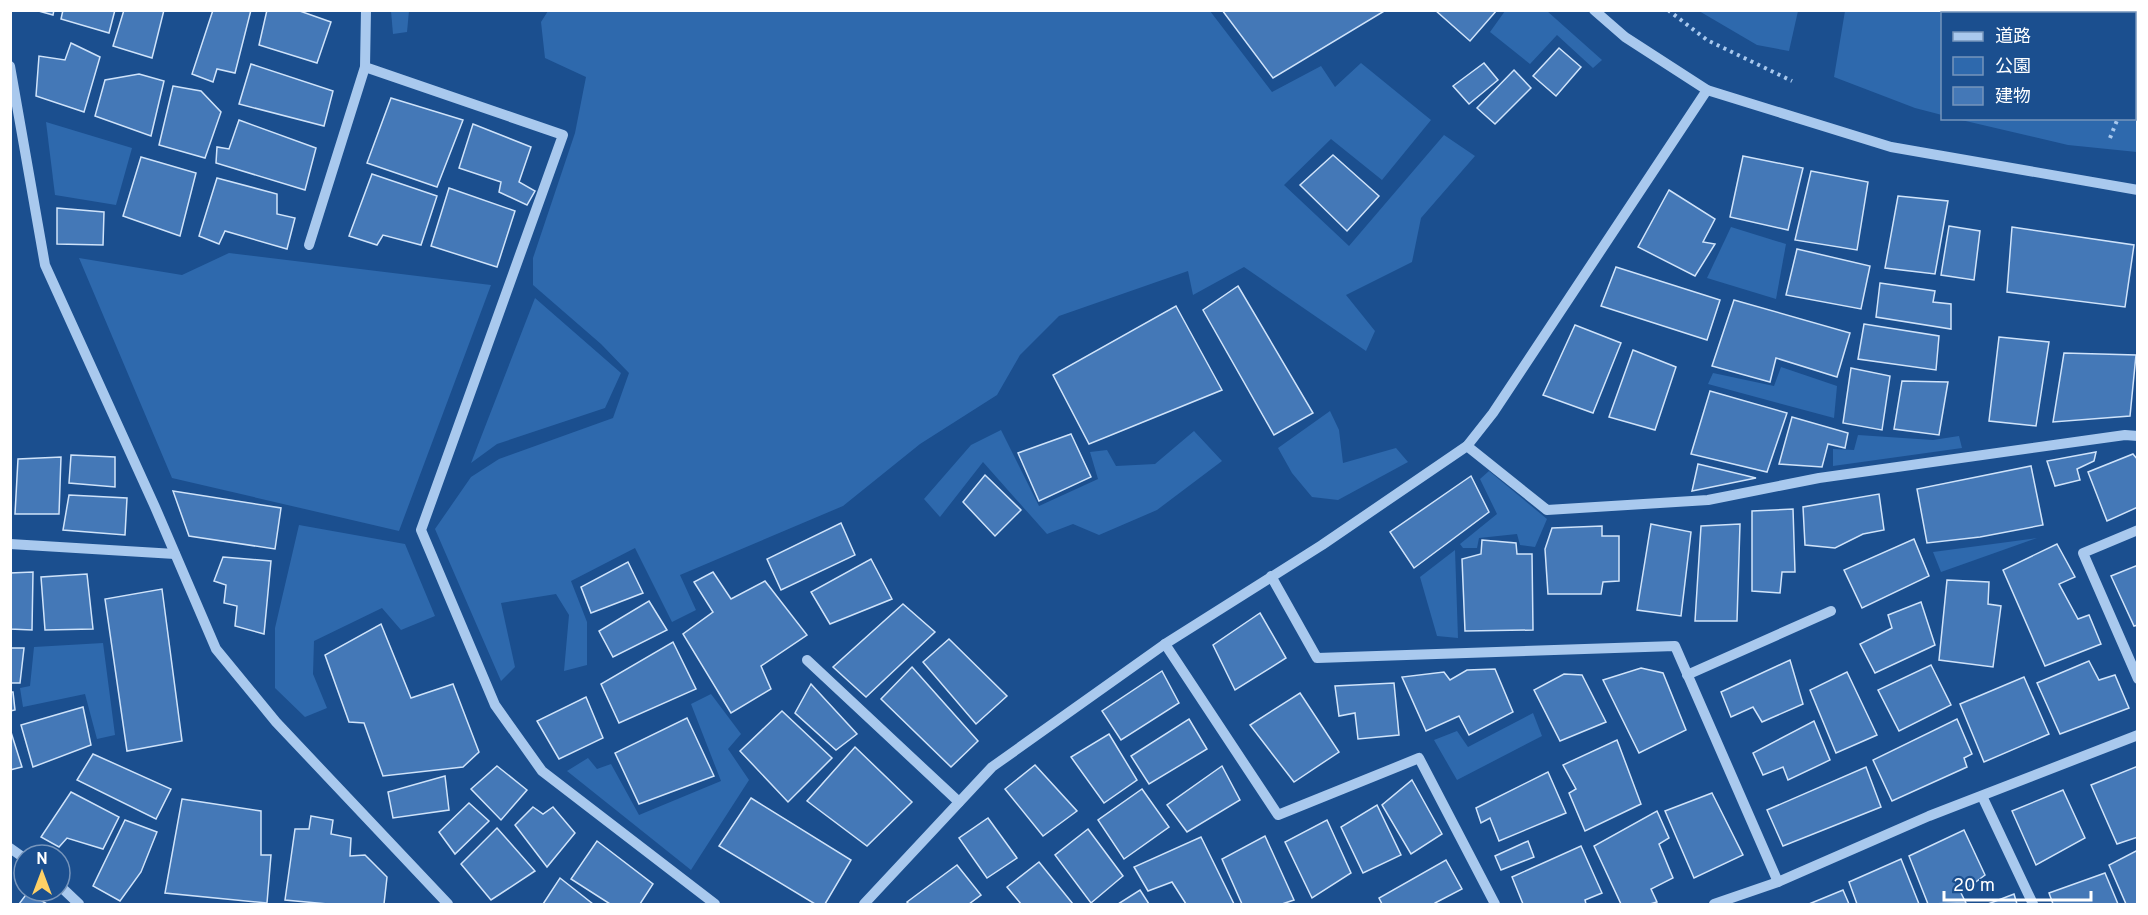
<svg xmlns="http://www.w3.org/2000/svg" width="2148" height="915" font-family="Overpass,'Noto Sans JP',sans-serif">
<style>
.green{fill:#2e69ad}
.building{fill:#4478b7;stroke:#cfe3fa;stroke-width:1.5}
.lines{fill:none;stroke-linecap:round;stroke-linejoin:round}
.path{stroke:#a9c9ee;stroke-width:4;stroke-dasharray:3 4.5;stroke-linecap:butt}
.minor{stroke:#a9c9ee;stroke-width:10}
</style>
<rect width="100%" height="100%" fill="#1b4f8f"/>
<g class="green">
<path d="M 2111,10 L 2116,13 L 1942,14 L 1942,115 L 1915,108 L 1834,77 L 1845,11 Z"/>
<path d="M 391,11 L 409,11 L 407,32 L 393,34 Z"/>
<path d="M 548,11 L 1210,11 L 1272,92 L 1321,66 L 1335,87 L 1361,63 L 1431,120 L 1382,180 L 1331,139 L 1284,185 L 1349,246 L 1444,135 L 1475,156 L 1421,218 L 1412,262 L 1346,295 L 1375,331 L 1366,351 L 1244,267 L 1193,295 L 1188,271 L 1059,316 L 1020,355 L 997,395 L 920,444 L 843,506 L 680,575 L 696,610 L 672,622 L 635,548 L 571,581 L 587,622 L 587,665 L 564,671 L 569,615 L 556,594 L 501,603 L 515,667 L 501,681 L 435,529 L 471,477 L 499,459 L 613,418 L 629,373 L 601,344 L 533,285 L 533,258 L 575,133 L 586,77 L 545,58 L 541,22 Z"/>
<path d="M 1505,11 L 1547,11 L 1602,60 L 1593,68 L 1557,35 L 1530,64 L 1490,32 Z"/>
<path d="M 1699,11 L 1798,11 L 1789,51 L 1757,45 Z"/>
<path d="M 2135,23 L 2138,25 L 2137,152 L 2068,145 L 1957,119 L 2134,118 Z"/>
<path d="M 46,122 L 132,148 L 116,205 L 55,195 Z"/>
<path d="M 1731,227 L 1786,244 L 1776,299 L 1707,278 Z"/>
<path d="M 229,253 L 491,285 L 399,531 L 172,478 L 79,258 L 182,275 Z"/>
<path d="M 535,298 L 621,373 L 605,408 L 497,444 L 471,463 Z"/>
<path d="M 1781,367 L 1837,386 L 1834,418 L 1708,384 L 1713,373 L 1774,386 Z"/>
<path d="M 1330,411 L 1339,430 L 1343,463 L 1396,448 L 1408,462 L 1338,500 L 1312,497 L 1292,473 L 1278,448 Z"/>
<path d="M 1001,430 L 1039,506 L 1098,479 L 1090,452 L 1107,450 L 1116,466 L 1155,464 L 1194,431 L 1222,461 L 1157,510 L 1099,535 L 1073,524 L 1047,534 L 983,462 L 940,517 L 924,499 L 971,445 Z"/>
<path d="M 1858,435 L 1933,440 L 1959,436 L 1962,448 L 1833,466 L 1833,449 L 1854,450 Z"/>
<path d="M 1489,471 L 1547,519 L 1535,547 L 1520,545 L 1517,534 L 1479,538 L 1477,548 L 1463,548 L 1460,544 L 1497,514 L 1480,479 Z"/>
<path d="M 299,525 L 405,544 L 435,616 L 401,630 L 382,608 L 314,641 L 313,674 L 327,708 L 305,717 L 275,688 L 275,628 Z"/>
<path d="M 2037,538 L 1941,572 L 1933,552 Z"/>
<path d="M 1455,550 L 1458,638 L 1437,636 L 1420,577 Z"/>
<path d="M 103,643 L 115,735 L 97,739 L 85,694 L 23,707 L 20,688 L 30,686 L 34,647 Z"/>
<path d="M 711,694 L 741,734 L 728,749 L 749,780 L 691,870 L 567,771 L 588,758 L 597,769 L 611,764 L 639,815 L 721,781 L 691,704 Z"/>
<path d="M 1533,713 L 1542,736 L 1457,780 L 1434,740 L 1457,731 L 1468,747 Z"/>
</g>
<g class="building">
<path d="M 35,10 L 54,10 L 53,15 Z"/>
<path d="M 63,10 L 115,10 L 109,33 L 61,19 Z"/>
<path d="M 124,10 L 164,10 L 152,58 L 113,46 Z"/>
<path d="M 213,10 L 251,10 L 235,73 L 217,69 L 213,82 L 192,74 Z"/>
<path d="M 267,10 L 297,10 L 331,22 L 317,63 L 259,45 Z"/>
<path d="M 1222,10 L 1386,10 L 1273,78 Z"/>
<path d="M 1435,10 L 1497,10 L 1470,41 Z"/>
<path d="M 71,43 L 100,57 L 84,112 L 36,96 L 39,56 L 65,60 Z"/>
<path d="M 1559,48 L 1581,67 L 1556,96 L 1533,76 Z"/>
<path d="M 1484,63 L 1498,80 L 1469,104 L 1453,86 Z"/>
<path d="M 251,64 L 333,91 L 324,126 L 239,104 Z"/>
<path d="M 1514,70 L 1531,88 L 1495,124 L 1477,108 Z"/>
<path d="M 139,74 L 164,81 L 151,136 L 95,116 L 105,80 Z"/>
<path d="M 173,86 L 201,91 L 221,112 L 205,158 L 159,145 Z"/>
<path d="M 391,98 L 463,120 L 437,187 L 367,163 Z"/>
<path d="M 239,120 L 316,148 L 305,190 L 216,163 L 217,147 L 229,149 Z"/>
<path d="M 473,124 L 531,147 L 519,182 L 535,191 L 527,205 L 499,192 L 501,182 L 459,168 Z"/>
<path d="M 1333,155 L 1379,196 L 1347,231 L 1300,185 Z"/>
<path d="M 1743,156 L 1803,168 L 1788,230 L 1730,217 Z"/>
<path d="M 141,157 L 196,173 L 180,236 L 123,216 Z"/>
<path d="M 1811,171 L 1868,182 L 1857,250 L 1795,240 Z"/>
<path d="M 372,174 L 437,196 L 421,245 L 383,235 L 377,245 L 349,236 Z"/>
<path d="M 217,178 L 277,194 L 277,214 L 295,218 L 287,249 L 225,231 L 219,244 L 199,236 Z"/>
<path d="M 449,188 L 515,211 L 497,267 L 431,246 Z"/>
<path d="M 1669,190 L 1715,219 L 1703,242 L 1715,244 L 1695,276 L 1638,247 Z"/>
<path d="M 1898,196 L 1948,201 L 1935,274 L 1885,268 Z"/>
<path d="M 57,208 L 104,212 L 103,245 L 57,244 Z"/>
<path d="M 1949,226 L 1980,231 L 1974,280 L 1941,275 Z"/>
<path d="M 2012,227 L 2134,245 L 2125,307 L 2007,292 Z"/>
<path d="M 1797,249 L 1870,266 L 1861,309 L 1786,295 Z"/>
<path d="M 1616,267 L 1720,300 L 1707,340 L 1601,306 Z"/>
<path d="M 1880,283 L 1935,291 L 1933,302 L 1951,304 L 1951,329 L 1876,317 Z"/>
<path d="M 1238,286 L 1313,413 L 1274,435 L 1203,310 Z"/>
<path d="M 1734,300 L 1850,333 L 1837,377 L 1776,358 L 1770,382 L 1712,366 Z"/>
<path d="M 1176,306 L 1222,390 L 1089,444 L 1053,375 Z"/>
<path d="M 1864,324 L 1939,336 L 1936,370 L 1858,359 Z"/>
<path d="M 1575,325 L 1621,343 L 1593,413 L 1543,395 Z"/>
<path d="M 1999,337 L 2049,342 L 2036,426 L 1989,421 Z"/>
<path d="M 1633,350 L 1676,367 L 1655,430 L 1609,417 Z"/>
<path d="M 2064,353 L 2136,355 L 2130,416 L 2053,422 Z"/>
<path d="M 1851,368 L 1890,376 L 1882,430 L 1843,423 Z"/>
<path d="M 1902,381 L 1948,382 L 1939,435 L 1894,429 Z"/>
<path d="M 1710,391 L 1787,413 L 1767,472 L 1691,454 Z"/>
<path d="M 1792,417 L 1848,433 L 1845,448 L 1828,444 L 1822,467 L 1779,464 Z"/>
<path d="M 1071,434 L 1091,477 L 1039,501 L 1018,453 Z"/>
<path d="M 2096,452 L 2094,461 L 2077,469 L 2080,480 L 2055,486 L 2047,461 Z"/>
<path d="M 2133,454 L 2138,460 L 2138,507 L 2107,521 L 2088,472 Z"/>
<path d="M 71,455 L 115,457 L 115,487 L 69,483 Z"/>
<path d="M 61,457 L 59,514 L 15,514 L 18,459 Z"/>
<path d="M 1698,464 L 1756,478 L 1692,491 Z"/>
<path d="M 2031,466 L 2043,525 L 1980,537 L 1927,543 L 1917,489 Z"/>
<path d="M 985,475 L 1021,510 L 995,536 L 963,502 Z"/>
<path d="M 1471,476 L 1489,512 L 1414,568 L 1390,532 Z"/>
<path d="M 173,491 L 281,508 L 275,549 L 189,536 Z"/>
<path d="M 1879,494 L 1884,530 L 1863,534 L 1835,548 L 1805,545 L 1803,507 Z"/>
<path d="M 69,495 L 127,498 L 125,535 L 63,530 Z"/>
<path d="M 1793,509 L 1795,572 L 1782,572 L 1780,593 L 1752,591 L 1752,511 Z"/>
<path d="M 841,523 L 855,555 L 781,590 L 767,559 Z"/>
<path d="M 1651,524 L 1691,532 L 1681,616 L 1637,610 Z"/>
<path d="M 1740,524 L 1737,621 L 1695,621 L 1701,526 Z"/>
<path d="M 1602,526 L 1602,536 L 1619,536 L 1619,581 L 1603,582 L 1601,594 L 1548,594 L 1545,549 L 1552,528 Z"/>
<path d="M 1914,539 L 1929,576 L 1862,608 L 1844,570 Z"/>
<path d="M 1482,540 L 1516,543 L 1517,554 L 1532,554 L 1533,630 L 1465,631 L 1462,559 L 1481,554 Z"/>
<path d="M 2057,544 L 2075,577 L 2059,584 L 2078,619 L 2089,615 L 2101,644 L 2045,666 L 2003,570 Z"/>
<path d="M 223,557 L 271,561 L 264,634 L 235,626 L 237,606 L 224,603 L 226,585 L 214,581 Z"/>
<path d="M 871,559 L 892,599 L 830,624 L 811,592 Z"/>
<path d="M 628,562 L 643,593 L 591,613 L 581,587 Z"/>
<path d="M 2138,565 L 2138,625 L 2134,626 L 2111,576 Z"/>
<path d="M 33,572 L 32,630 L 10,629 L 10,573 Z"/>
<path d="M 713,572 L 731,599 L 765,581 L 807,635 L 761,666 L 771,689 L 731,713 L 683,634 L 713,612 L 694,582 Z"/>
<path d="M 87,574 L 93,629 L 45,630 L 41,577 Z"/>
<path d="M 1947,580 L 1989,582 L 1988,604 L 2001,606 L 1993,667 L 1939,660 Z"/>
<path d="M 162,589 L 182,741 L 127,751 L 105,599 Z"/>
<path d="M 649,601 L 667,630 L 613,657 L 599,631 Z"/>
<path d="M 1921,602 L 1935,645 L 1875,673 L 1860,644 L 1892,628 L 1888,615 Z"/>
<path d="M 903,604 L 935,632 L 866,697 L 833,667 Z"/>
<path d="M 1260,613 L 1286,658 L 1235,690 L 1213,645 Z"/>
<path d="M 381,624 L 411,698 L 453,684 L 479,752 L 463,767 L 383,776 L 364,723 L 349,722 L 325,655 Z"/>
<path d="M 949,639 L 1007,696 L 976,724 L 923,662 Z"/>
<path d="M 673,642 L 696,689 L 619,723 L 601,684 Z"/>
<path d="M 10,648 L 24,648 L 20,683 L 10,683 Z"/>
<path d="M 1790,660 L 1803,704 L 1762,722 L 1753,707 L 1731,717 L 1721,692 Z"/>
<path d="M 2089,661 L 2099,680 L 2115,675 L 2129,708 L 2060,734 L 2037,683 Z"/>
<path d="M 1931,665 L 1951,705 L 1899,731 L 1878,690 Z"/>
<path d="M 912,667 L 978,741 L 951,767 L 881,699 Z"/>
<path d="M 1641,668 L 1663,673 L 1686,730 L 1639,753 L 1603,680 Z"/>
<path d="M 1495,669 L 1513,712 L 1469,735 L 1459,716 L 1426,731 L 1402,677 L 1444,672 L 1450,680 L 1467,670 Z"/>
<path d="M 1162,671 L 1179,703 L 1121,740 L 1102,711 Z"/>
<path d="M 1847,672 L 1877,735 L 1836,753 L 1810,690 Z"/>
<path d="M 1564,674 L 1582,675 L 1606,722 L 1560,741 L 1534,690 Z"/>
<path d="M 2024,677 L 2049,734 L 1984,762 L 1960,704 Z"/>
<path d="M 1394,683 L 1399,735 L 1358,739 L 1355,713 L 1339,716 L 1335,686 Z"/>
<path d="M 811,684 L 857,734 L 836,750 L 795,713 Z"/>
<path d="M 10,692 L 13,692 L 15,710 L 10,711 Z"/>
<path d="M 1300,693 L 1339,752 L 1294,782 L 1250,725 Z"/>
<path d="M 586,697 L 603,738 L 559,759 L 537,721 Z"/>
<path d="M 83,707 L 91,745 L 33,767 L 21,725 Z"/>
<path d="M 782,711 L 832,758 L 788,802 L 740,751 Z"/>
<path d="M 687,718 L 714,776 L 639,804 L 615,753 Z"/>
<path d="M 1189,719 L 1207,749 L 1149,784 L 1131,756 Z"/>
<path d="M 1957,719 L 1972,754 L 1964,758 L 1967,767 L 1892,801 L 1873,760 Z"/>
<path d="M 1814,721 L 1830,760 L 1788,780 L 1783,767 L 1763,775 L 1753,753 Z"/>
<path d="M 10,729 L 22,767 L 10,770 Z"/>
<path d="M 1109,734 L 1137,780 L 1104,803 L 1071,757 Z"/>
<path d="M 1617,740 L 1641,804 L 1585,831 L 1569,793 L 1576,789 L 1563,765 Z"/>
<path d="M 855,747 L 912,802 L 867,846 L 807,801 Z"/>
<path d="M 93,754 L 171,789 L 156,819 L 77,780 Z"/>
<path d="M 1035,765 L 1077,811 L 1043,836 L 1005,789 Z"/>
<path d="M 497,766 L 527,790 L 501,820 L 471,789 Z"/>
<path d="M 1222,766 L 1240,800 L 1187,832 L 1167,805 Z"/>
<path d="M 2138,766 L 2138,837 L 2117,844 L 2091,785 Z"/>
<path d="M 1866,767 L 1881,807 L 1783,846 L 1767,810 Z"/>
<path d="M 1548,772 L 1566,813 L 1499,841 L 1490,818 L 1481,823 L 1476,808 Z"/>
<path d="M 445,776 L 449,810 L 393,818 L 388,792 Z"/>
<path d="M 1412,780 L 1442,834 L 1411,854 L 1382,805 Z"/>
<path d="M 1142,789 L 1169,827 L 1124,859 L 1098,820 Z"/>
<path d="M 2063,790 L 2085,838 L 2036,865 L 2012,811 Z"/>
<path d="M 71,792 L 119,817 L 103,849 L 67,838 L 59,847 L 41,837 Z"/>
<path d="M 1712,793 L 1743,855 L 1694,878 L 1665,811 Z"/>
<path d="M 751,798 L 851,860 L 825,904 L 815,904 L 719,846 Z"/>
<path d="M 182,799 L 261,811 L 261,855 L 271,855 L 267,903 L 165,893 Z"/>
<path d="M 469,803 L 489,821 L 455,854 L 439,832 Z"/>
<path d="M 1377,805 L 1401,855 L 1363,873 L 1341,827 Z"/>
<path d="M 533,807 L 543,814 L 553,807 L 575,833 L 547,867 L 515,825 Z"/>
<path d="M 1657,811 L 1669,838 L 1659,844 L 1673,878 L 1651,889 L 1657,902 L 1650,904 L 1621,904 L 1594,846 Z"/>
<path d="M 311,816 L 333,820 L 331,834 L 351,838 L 350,856 L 365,855 L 387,877 L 384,904 L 328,904 L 285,900 L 295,829 L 309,829 Z"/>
<path d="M 988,818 L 1017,858 L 987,878 L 959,838 Z"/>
<path d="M 125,820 L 157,832 L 141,872 L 120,901 L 93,886 Z"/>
<path d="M 1327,820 L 1351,873 L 1312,898 L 1285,842 Z"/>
<path d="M 497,828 L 535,871 L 491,900 L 461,864 Z"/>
<path d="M 1088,829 L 1123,876 L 1091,903 L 1055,855 Z"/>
<path d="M 1964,830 L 1985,875 L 1961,893 L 1966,903 L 1928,904 L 1909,856 Z"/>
<path d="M 1265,836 L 1294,900 L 1282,904 L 1242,904 L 1222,859 Z"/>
<path d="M 1201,837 L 1234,904 L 1186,904 L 1172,882 L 1148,891 L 1134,867 Z"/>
<path d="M 597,841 L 653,884 L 640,904 L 610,904 L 571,879 Z"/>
<path d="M 1528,841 L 1534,857 L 1501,870 L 1495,856 Z"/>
<path d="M 1581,846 L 1602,893 L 1585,900 L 1586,904 L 1523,904 L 1512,877 Z"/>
<path d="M 2138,850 L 2138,904 L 2126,904 L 2109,865 Z"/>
<path d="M 1901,859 L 1919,904 L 1857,904 L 1849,882 Z"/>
<path d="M 1446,860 L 1462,889 L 1435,903 L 1435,904 L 1382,904 L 1379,898 Z"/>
<path d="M 1039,862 L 1073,904 L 1021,904 L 1007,887 Z"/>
<path d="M 957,865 L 981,895 L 969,904 L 909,904 L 907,902 Z"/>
<path d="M 2105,873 L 2118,904 L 2053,904 L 2049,893 Z"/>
<path d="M 560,878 L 593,904 L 543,904 Z"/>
<path d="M 1140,890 L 1149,904 L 1118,904 Z"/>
<path d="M 1843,890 L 1849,904 L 1809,904 Z"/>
<path d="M 28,892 L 47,904 L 19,904 Z"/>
<path d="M 2014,894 L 2017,904 L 1988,904 Z"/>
</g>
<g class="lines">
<g class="path">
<path d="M 1668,10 L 1707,40 L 1792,81"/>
<path d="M 2004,10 L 2007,14"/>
<path d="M 2134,77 L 2134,79"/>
<path d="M 2110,138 L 2118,118"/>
</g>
<g class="minor">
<path d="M 1594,10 L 1625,37 L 1707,90 L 1891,147 L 2138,190"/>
<path d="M 10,66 L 45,265 L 155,507 L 216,649 L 276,722 L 448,904"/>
<path d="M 365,67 L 563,135 L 421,530 L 495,705 L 542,771 L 715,904"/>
<path d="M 309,245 L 365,67 L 366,10"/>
<path d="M 1467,446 L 1547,510 L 1708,500 L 1819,478 L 2125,435 L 2138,436"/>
<path d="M 2138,530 L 2083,553 L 2138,679"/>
<path d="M 10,544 L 175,554"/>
<path d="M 1271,576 L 1317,658 L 1675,646 L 1778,882"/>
<path d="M 1165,644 L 1278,815 L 1419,758 L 1495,904"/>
<path d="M 807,660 L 959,802"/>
<path d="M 1687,675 L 1831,611"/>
<path d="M 1982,796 L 2033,904"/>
<path d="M 10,848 L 24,858"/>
<path d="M 60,886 L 79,904"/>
<path d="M 864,904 L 992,767 L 1165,644 L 1322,545 L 1467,446 L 1493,413 L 1707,90"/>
<path d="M 1714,904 L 1778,882 L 1929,816 L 2138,735"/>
</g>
</g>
<rect width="2148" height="915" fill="none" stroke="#ffffff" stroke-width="24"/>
<rect x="1941" y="12" width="195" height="108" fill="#1b4f8f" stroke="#7695bc" stroke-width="1.5"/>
<rect x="1953" y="32" width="30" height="9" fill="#a9c9ee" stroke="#7695bc" stroke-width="1.5"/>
<text x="1995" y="42" font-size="18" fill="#ffffff">道路</text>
<rect x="1953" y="57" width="30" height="18" fill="#2e69ad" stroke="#7695bc" stroke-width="1.5"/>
<text x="1995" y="72" font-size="18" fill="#ffffff">公園</text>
<rect x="1953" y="87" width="30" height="18" fill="#4478b7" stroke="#7695bc" stroke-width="1.5"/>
<text x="1995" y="102" font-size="18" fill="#ffffff">建物</text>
<g transform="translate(42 873)"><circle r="28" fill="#1b4f8f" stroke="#7695bc" stroke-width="1.5"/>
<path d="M0-4.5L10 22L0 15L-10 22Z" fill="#ffd166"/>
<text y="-9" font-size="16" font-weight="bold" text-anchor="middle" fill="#ffffff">N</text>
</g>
<path d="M1944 891v9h147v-9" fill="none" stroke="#ffffff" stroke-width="3"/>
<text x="1953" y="891" font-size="18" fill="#ffffff" stroke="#1b4f8f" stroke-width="4.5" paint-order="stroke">20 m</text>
</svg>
